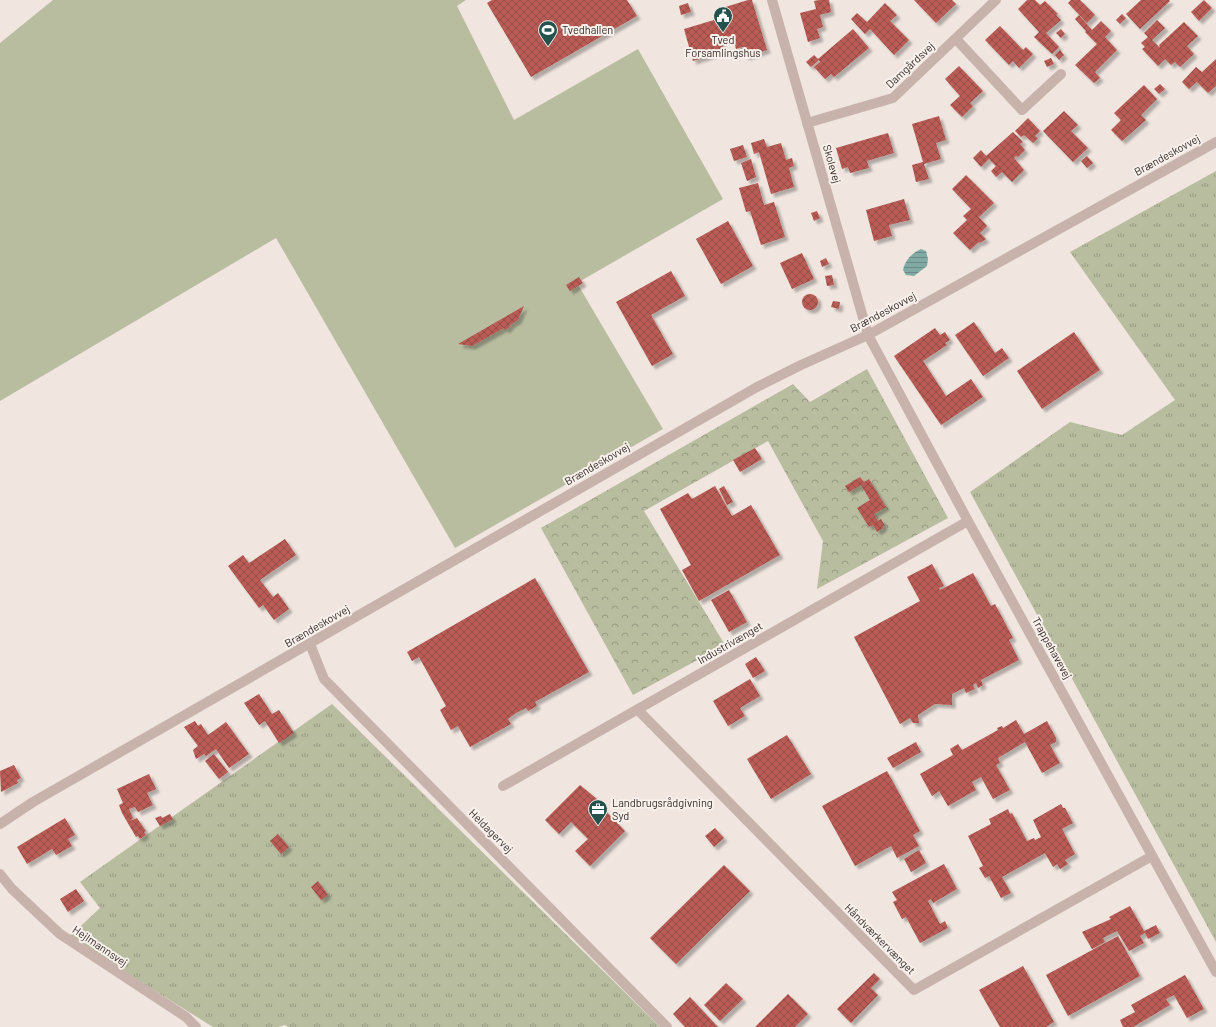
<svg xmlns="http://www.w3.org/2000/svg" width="1216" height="1027" font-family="Barlow,sans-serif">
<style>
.grass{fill:url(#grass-tufts)}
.forest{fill:url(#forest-crowns)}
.garden{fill:#b9bda0}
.water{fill:url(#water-rules)}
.building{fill:url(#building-cross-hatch);filter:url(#shadow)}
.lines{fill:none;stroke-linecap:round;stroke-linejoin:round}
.minor{stroke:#c7b3ac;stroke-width:10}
.labels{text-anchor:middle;stroke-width:4;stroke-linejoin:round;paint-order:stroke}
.poi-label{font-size:11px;fill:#362c2a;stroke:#f8f0eb;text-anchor:start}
.street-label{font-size:11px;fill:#362c2a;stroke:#f8f0eb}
</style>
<defs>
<pattern id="grass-tufts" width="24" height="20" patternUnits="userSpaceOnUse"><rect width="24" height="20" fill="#b9bda0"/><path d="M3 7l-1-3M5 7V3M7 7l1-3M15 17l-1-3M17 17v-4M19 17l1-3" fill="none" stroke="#979a83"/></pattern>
<pattern id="forest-crowns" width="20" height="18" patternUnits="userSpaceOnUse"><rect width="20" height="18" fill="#b9bda0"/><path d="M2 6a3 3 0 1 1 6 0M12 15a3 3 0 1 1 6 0" fill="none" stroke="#979a83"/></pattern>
<pattern id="water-rules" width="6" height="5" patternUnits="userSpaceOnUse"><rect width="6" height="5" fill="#81aaa4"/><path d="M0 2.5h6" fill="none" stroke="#6a8b86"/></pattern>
<pattern id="building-cross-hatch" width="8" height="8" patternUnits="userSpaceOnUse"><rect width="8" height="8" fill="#b85b54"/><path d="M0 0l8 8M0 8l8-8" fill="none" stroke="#964b46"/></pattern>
<filter id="shadow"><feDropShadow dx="3.5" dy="3.5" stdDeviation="1" flood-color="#0004"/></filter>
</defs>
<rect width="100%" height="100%" fill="#f0e5df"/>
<g class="grass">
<path d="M 1216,171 L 1216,942 L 970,492 L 1070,422 L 1122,435 L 1175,400 L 1070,252 Z"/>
<path d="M 332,704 L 660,1027 L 288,1027 L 285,1025 L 278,1027 L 213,1027 L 69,937 L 100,908 L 80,882 Z"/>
</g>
<path class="forest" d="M 867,369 L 948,518 L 817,589 L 823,541 L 768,441 L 644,511 L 725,645 L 633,695 L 541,528 L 793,384 L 810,402 Z"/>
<path class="garden" d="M 53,0 L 466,0 L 457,6 L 514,120 L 638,49 L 723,199 L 577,283 L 663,429 L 455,548 L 276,238 L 0,401 L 0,43 Z"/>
<path class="water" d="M 921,249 L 926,251 L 928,259 L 927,266 L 914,276 L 906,275 L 903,270 C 905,260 912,253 921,249 Z"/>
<g class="building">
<path d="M 492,0 L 627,0 L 637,16 L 531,77 L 487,3 Z"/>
<path d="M 748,0 L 752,0 L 767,50 L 746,57 L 743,47 L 736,49 L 733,37 L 721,41 L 724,51 L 693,61 L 684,29 L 724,17 L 723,12 L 720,13 L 719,9 Z"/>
<path d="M 819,0 L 829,0 L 831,12 L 820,15 L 823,27 L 817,29 L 820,38 L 808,42 L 800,13 L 816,9 L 814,1 Z"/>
<path d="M 914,0 L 952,0 L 956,4 L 936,23 Z"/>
<path d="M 1027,0 L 1035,0 L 1040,5 L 1045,1 L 1058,14 L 1056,15 L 1061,20 L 1046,33 L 1059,47 L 1052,54 L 1034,37 L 1039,32 L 1018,9 Z"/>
<path d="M 1071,0 L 1080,0 L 1095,15 L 1087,23 L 1068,3 Z"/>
<path d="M 1141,0 L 1169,0 L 1170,1 L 1140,29 L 1126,14 Z"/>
<path d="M 1204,0 L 1212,8 L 1199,21 L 1191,12 Z"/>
<path d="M 688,3 L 691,12 L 681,15 L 679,6 Z"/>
<path d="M 885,3 L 897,15 L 890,21 L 909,40 L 894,55 L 870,29 L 865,34 L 851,19 L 857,13 L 867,22 Z"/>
<path d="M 1122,14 L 1126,18 L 1120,24 L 1116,20 Z"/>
<path d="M 1079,15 L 1092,30 L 1101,21 L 1111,31 L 1105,37 L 1117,50 L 1095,72 L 1100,78 L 1094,83 L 1075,65 L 1097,44 L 1085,32 L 1086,31 L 1075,19 Z"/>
<path d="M 1157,20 L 1165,28 L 1152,40 L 1160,48 L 1159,45 L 1184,22 L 1198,36 L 1187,46 L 1194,54 L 1180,67 L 1175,62 L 1171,65 L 1165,59 L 1158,66 L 1142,49 L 1145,47 L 1141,43 L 1148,37 L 1144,33 Z"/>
<path d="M 1000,26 L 1023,50 L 1026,47 L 1033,54 L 1019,68 L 1013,61 L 1009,65 L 985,40 Z"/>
<path d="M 853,29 L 869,48 L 834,77 L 831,74 L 825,79 L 814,67 L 820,62 L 819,60 L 811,67 L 806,62 L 814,55 L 818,59 Z"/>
<path d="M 1061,29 L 1065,34 L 1061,38 L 1056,33 Z"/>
<path d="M 1060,50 L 1064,55 L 1059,60 L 1055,55 Z"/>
<path d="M 1051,58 L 1054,64 L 1047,67 L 1044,61 Z"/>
<path d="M 1216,59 L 1216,86 L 1208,93 L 1197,82 L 1189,89 L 1182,82 L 1196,67 L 1202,72 Z"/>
<path d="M 959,66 L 983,91 L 970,103 L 973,106 L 962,117 L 950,105 L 960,96 L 945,79 Z"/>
<path d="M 1160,84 L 1165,89 L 1159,94 L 1154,89 Z"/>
<path d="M 1144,85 L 1157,99 L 1141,115 L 1146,120 L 1122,141 L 1111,130 L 1121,120 L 1114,113 Z"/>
<path d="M 1064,111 L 1078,125 L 1071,131 L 1088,148 L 1073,162 L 1043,131 Z"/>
<path d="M 939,116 L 946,140 L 936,143 L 941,159 L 924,164 L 929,179 L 916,182 L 912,165 L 923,162 L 912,124 Z"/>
<path d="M 1028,118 L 1040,131 L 1035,136 L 1038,138 L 1033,143 L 1024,135 L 1021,137 L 1015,131 Z"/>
<path d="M 1013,132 L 1023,142 L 1020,144 L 1025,150 L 1018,157 L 1016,156 L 1014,158 L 1024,170 L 1012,182 L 1002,172 L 996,177 L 991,171 L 996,166 L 989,159 L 981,167 L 973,158 L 981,150 L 986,156 Z"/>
<path d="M 888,133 L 894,153 L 867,161 L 869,168 L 850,173 L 848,167 L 842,169 L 836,148 Z"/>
<path d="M 764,139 L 767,147 L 781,143 L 786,160 L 792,158 L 794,166 L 789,168 L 794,187 L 771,194 L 759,152 L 754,154 L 751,143 Z"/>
<path d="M 743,145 L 747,157 L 734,161 L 730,149 Z"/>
<path d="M 1087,156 L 1093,163 L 1087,168 L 1081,161 Z"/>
<path d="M 751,159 L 756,177 L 747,181 L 741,163 Z"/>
<path d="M 966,175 L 994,203 L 979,217 L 987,226 L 980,233 L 986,239 L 980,243 L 979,242 L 970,250 L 953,233 L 967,220 L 963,216 L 971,209 L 952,189 Z"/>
<path d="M 758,183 L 764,205 L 774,202 L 785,237 L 761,245 L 750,211 L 746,212 L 739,188 Z"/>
<path d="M 904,199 L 910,220 L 889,225 L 892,236 L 874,241 L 866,210 Z"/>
<path d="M 817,211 L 820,218 L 814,221 L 811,213 Z"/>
<path d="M 728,221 L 753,266 L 721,284 L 696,239 Z"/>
<path d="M 802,253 L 814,279 L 792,289 L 780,263 Z"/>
<path d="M 826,258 L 829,264 L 822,267 L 820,261 Z"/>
<path d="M 671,271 L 685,296 L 651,315 L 673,354 L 652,366 L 616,302 Z"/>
<path d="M 832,275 L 834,285 L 827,286 L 825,276 Z"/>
<path d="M 579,277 L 583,283 L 570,291 L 566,285 Z"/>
<circle cx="810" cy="302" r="8"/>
<path d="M 833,301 L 840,302 L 839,309 L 831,307 Z"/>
<path d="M 524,306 L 518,320 L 509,326 L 510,327 L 505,330 L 504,328 L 472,346 L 458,344 Z"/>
<path d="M 974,322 L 995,353 L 1002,348 L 1009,358 L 983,376 L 955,335 Z"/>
<path d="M 935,328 L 940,335 L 945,332 L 950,340 L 945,343 L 947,345 L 923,361 L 946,396 L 971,379 L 983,397 L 941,425 L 894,356 Z"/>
<path d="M 1074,332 L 1100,370 L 1042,409 L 1017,371 Z"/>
<path d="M 755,448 L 762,459 L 740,472 L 733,460 Z"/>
<path d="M 860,477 L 864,482 L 869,479 L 886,507 L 874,514 L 878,521 L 881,519 L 884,524 L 883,528 L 877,532 L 873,525 L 869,527 L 857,508 L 870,500 L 861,485 L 849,492 L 845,486 Z"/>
<path d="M 715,486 L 732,516 L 751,505 L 780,555 L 699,601 L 682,570 L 691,565 L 660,509 L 688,493 L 692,499 Z"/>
<path d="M 724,486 L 733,502 L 727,505 L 719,489 Z"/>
<path d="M 285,539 L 296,555 L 260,580 L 273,597 L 278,593 L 289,609 L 274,620 L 263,605 L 259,608 L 228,566 L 243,555 L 249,563 Z"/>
<path d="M 932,564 L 944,586 L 939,588 L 940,590 L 973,573 L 991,606 L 995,604 L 1013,638 L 1009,640 L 1019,660 L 981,680 L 983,685 L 978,688 L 976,683 L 973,685 L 975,689 L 966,693 L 964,688 L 952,694 L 952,705 L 935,704 L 918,715 L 919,723 L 913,723 L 910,718 L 900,724 L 854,637 L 920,601 L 907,577 Z"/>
<path d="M 535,578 L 589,672 L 535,702 L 537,706 L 528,711 L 526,708 L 516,713 L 508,719 L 511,724 L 470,747 L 458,726 L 451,730 L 440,710 L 446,706 L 419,657 L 412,661 L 407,652 Z"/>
<path d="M 729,590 L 747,622 L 729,632 L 711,600 Z"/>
<path d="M 756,657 L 765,671 L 753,678 L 745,664 Z"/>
<path d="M 750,679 L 760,696 L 740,708 L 745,716 L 728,726 L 713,701 Z"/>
<path d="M 259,694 L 272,714 L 279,710 L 294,733 L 279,743 L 265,721 L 259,725 L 244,703 Z"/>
<path d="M 1016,720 L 1024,734 L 1047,721 L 1056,738 L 1056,742 L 1050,745 L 1060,763 L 1042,773 L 1025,742 L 998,758 L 1000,763 L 996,765 L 1010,790 L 993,799 L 981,777 L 972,782 L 976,790 L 948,806 L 939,791 L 932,796 L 920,774 L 953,755 L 950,749 L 958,744 L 962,750 L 998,730 L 997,728 L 1002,726 L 1003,728 Z"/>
<path d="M 195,721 L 198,726 L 201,724 L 208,735 L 226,722 L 249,754 L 229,768 L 216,749 L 206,756 L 204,754 L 196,759 L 193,750 L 198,746 L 184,727 Z"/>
<path d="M 787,735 L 811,774 L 771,799 L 747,759 Z"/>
<path d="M 916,742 L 921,752 L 893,768 L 887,758 Z"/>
<path d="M 214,754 L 228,772 L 219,779 L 205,761 Z"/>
<path d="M 14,765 L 21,778 L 17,780 L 18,783 L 1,792 L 0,771 Z"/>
<path d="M 887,771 L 920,831 L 913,835 L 919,846 L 897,858 L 891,846 L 855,866 L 822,806 Z"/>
<path d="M 149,774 L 156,789 L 147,793 L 153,805 L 138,812 L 135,807 L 129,809 L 133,818 L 130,821 L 137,818 L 146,831 L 144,832 L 146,835 L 140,839 L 138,836 L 136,837 L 122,813 L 119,805 L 123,803 L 117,789 Z"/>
<path d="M 580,785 L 597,799 L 596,801 L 625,831 L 590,866 L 575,851 L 588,839 L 571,822 L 559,834 L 545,820 Z"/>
<path d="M 1061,804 L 1063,808 L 1065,808 L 1073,823 L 1062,829 L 1075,854 L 1065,860 L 1068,864 L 1060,869 L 1057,864 L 1053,867 L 1045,853 L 1002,877 L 1011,893 L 1001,898 L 989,876 L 985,878 L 979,868 L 983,866 L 968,836 L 991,824 L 989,819 L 1008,809 L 1010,814 L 1012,813 L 1027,841 L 1034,838 L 1035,840 L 1041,837 L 1033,820 Z"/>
<path d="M 170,814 L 173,819 L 160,826 L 155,818 L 161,816 L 162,818 Z"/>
<path d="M 65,818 L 75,835 L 68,839 L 72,846 L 56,855 L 52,849 L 27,864 L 17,847 Z"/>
<path d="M 715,828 L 724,838 L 714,847 L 705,836 Z"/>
<path d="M 278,834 L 289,847 L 281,854 L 270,841 Z"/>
<path d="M 919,850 L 926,863 L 911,872 L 904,859 Z"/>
<path d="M 944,864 L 957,889 L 933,903 L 931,899 L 928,901 L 940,924 L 945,921 L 948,928 L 920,943 L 906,917 L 902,919 L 893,902 L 897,900 L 892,892 Z"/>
<path d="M 724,865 L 750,891 L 676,964 L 650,938 Z"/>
<path d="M 318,881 L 328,895 L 321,900 L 311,887 Z"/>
<path d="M 76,889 L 84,901 L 68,912 L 60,899 Z"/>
<path d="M 1130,906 L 1144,931 L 1156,925 L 1160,933 L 1148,939 L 1145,933 L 1140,936 L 1144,943 L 1129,951 L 1117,931 L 1103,938 L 1105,942 L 1092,949 L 1082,932 L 1111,919 L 1109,917 Z"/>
<path d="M 1118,936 L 1140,976 L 1068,1016 L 1046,975 Z"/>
<path d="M 1023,966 L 1054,1022 L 1046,1027 L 1000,1027 L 979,990 Z"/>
<path d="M 874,973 L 880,979 L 871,988 L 878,995 L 851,1023 L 837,1009 Z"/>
<path d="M 1185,975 L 1204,1009 L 1187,1018 L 1174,995 L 1166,999 L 1170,1005 L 1133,1027 L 1123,1027 L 1120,1020 L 1135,1012 L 1131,1005 Z"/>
<path d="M 726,983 L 743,999 L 720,1021 L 704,1005 Z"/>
<path d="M 788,994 L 808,1014 L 795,1027 L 755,1027 Z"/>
<path d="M 690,997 L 718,1027 L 685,1027 L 673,1014 Z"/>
</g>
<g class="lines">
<g class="minor">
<path d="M 772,0 L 868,335 L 968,521 L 1216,972"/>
<path d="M 956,39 L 1022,110 L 1061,74"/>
<path d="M 807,123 L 893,98 L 996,0"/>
<path d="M 310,644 L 324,679 L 667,1027"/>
<path d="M 638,710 L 914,990 L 1152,856"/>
<path d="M 503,786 L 968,521"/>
<path d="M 0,824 L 33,802 L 757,387 L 801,365 L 868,335 L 1216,142"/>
<path d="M 0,874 L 12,889 L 60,934 L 186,1017 L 196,1027"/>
</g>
</g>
<defs>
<g id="civic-pin" transform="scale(1)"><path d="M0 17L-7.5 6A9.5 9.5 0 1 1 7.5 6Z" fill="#24534d" stroke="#f8f0eb"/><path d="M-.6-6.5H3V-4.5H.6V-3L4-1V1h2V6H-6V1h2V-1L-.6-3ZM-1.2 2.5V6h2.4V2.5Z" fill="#fff"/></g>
<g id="stadium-pin" transform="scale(1)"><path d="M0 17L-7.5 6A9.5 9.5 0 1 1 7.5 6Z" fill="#24534d" stroke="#f8f0eb"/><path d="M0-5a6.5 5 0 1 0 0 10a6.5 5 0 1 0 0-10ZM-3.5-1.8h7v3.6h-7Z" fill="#fff"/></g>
<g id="office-pin" transform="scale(1)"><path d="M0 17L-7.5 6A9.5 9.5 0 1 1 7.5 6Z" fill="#24534d" stroke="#f8f0eb"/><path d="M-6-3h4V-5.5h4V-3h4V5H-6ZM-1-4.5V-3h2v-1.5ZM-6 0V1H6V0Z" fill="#fff"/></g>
</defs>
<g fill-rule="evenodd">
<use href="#civic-pin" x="723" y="16"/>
<use href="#stadium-pin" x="548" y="30"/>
<use href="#office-pin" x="598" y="809"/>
</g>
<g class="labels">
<g class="poi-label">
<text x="562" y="34">Tvedhallen</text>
<text x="723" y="44" text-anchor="middle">Tved<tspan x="723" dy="13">Forsamlingshus</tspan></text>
<text x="612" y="807">Landbrugsrådgivning<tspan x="612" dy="13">Syd</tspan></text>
</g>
<g class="street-label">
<text transform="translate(910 65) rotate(-43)" y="4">Damgårdsvej</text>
<text transform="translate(1167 155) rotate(-29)" y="4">Brændeskovvej</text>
<text transform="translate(832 164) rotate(74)" y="4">Skolevej</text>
<text transform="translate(883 312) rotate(-28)" y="4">Brændeskovvej</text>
<text transform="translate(597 464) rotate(-30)" y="4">Brændeskovvej</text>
<text transform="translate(317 626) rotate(-30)" y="4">Brændeskovvej</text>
<text transform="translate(730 643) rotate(-30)" y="4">Industrivænget</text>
<text transform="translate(1052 648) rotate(61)" y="4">Trappehavevej</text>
<text transform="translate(491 831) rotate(45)" y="4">Heldagervej</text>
<text transform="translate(880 939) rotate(45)" y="4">Håndværkervænget</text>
<text transform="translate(100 946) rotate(34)" y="4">Hejlmannsvej</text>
</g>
</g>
</svg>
